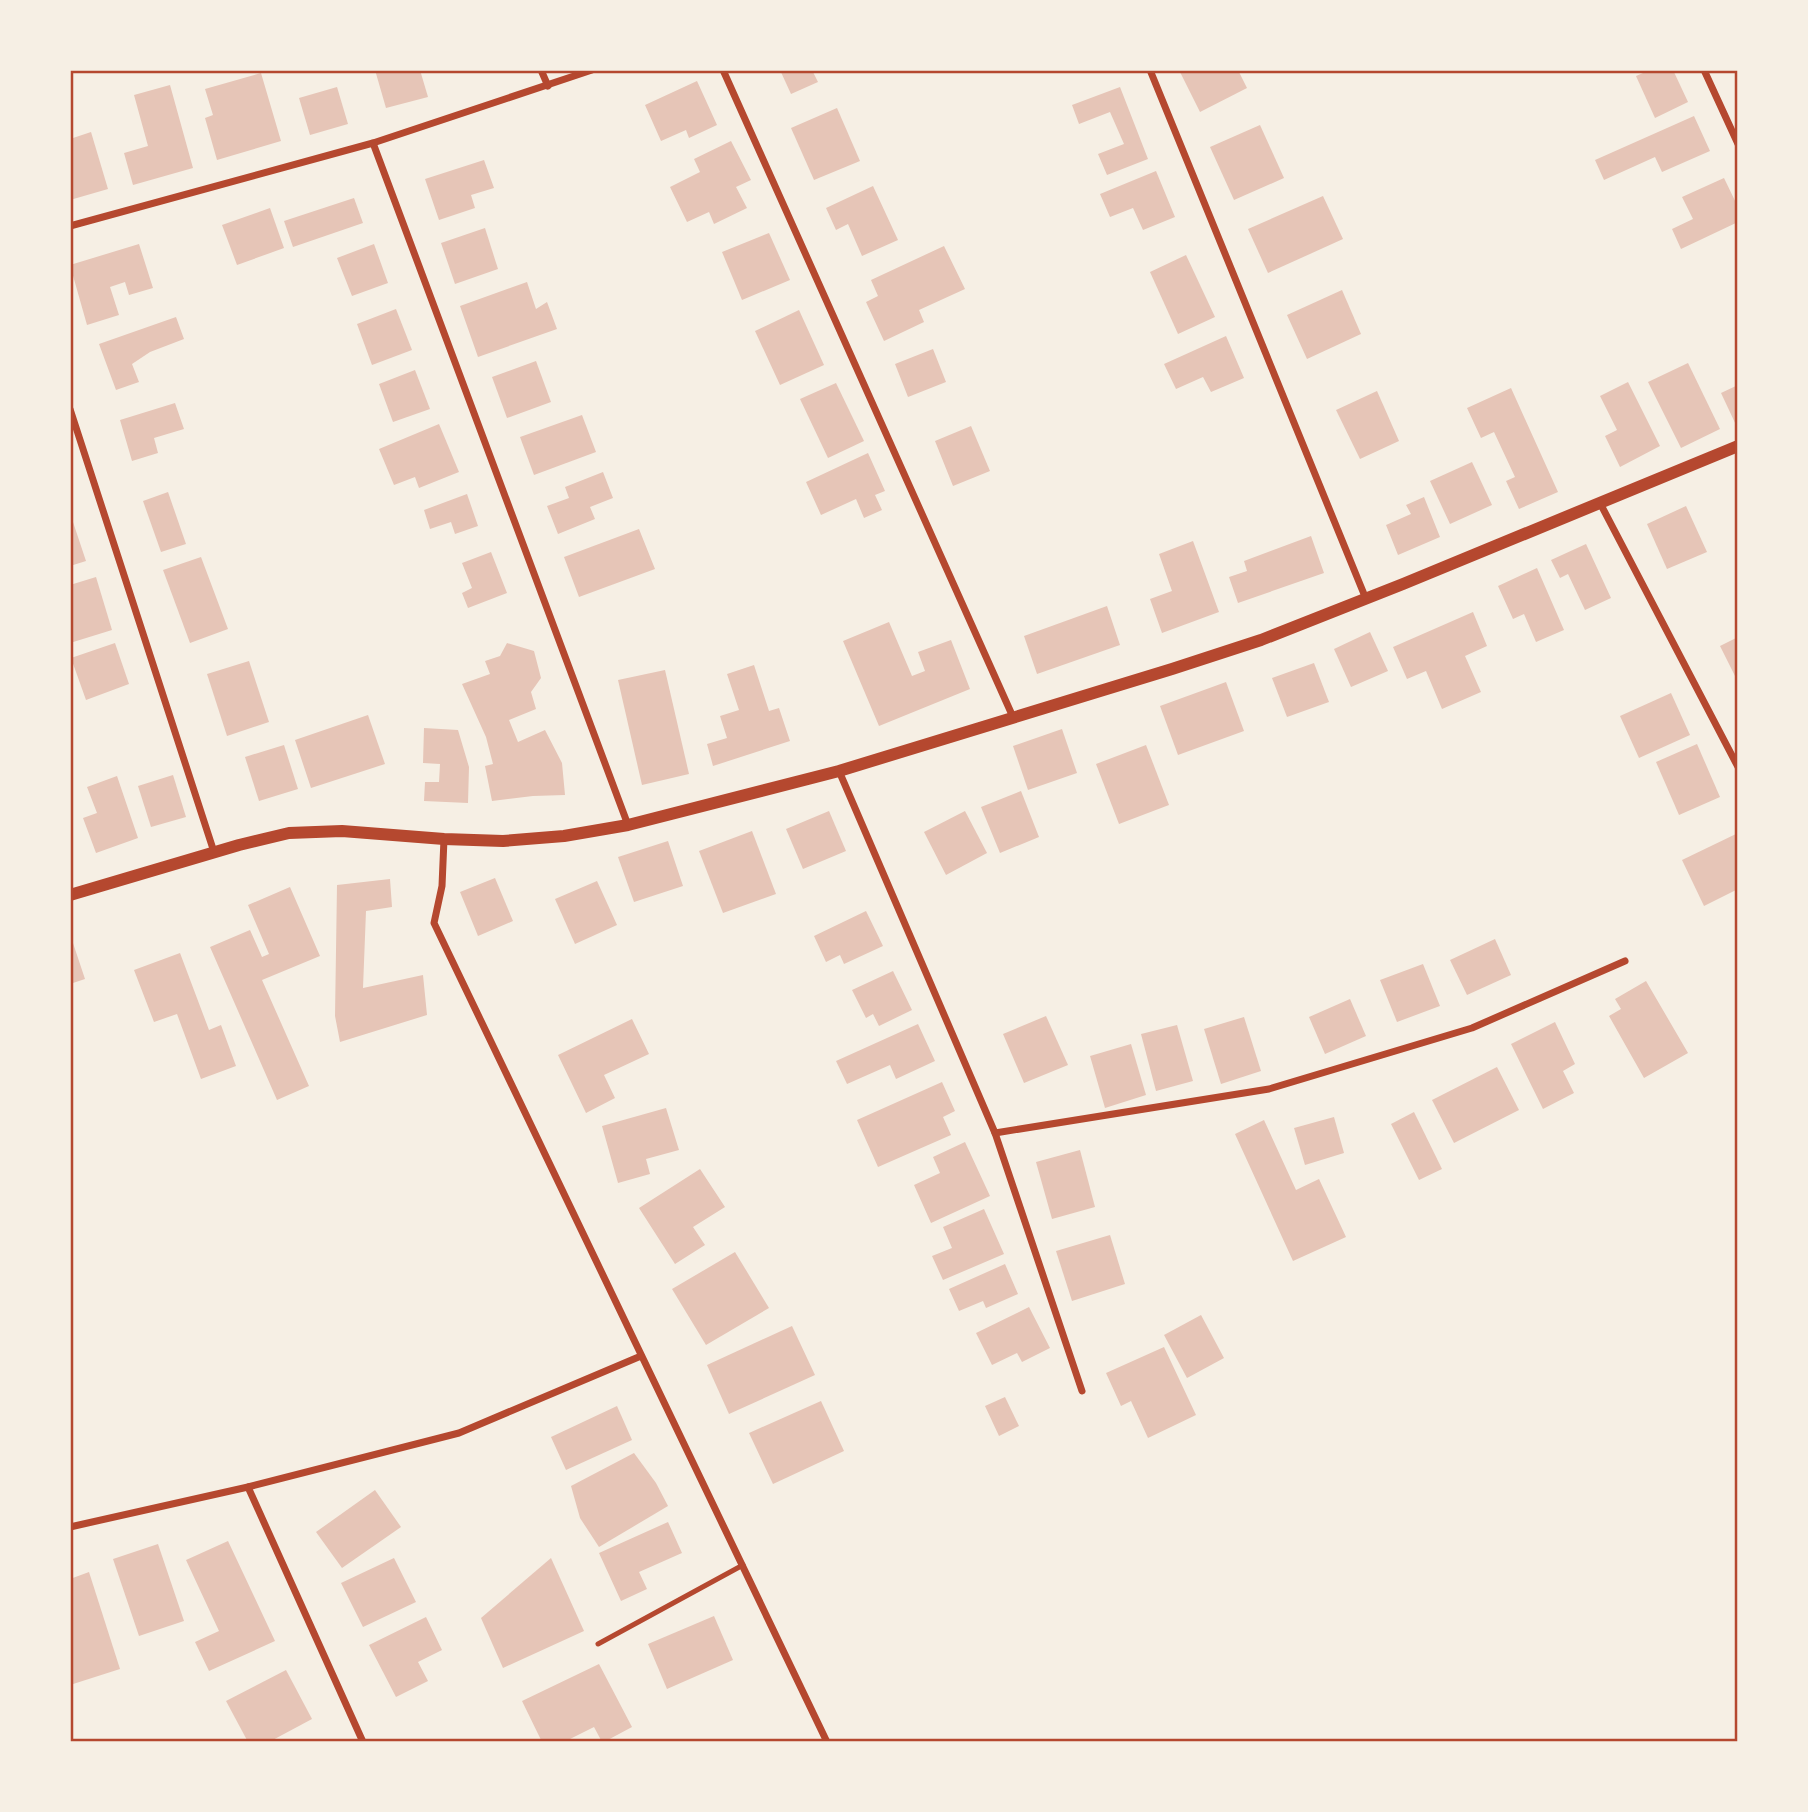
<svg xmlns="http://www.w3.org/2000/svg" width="1808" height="1812" font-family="'Open Sans',sans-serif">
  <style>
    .building { fill: #e6c5b7 }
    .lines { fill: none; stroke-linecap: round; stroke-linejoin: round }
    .service { stroke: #b5482f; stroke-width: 5 }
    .minor { stroke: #b5482f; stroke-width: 7 }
    .tertiary { stroke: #b5482f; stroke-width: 12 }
    .neatline { fill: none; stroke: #b5482f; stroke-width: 2.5 }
  </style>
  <rect width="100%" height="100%" fill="#f6efe4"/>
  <!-- building -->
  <g class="building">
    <polygon points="375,70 420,70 428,97 386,108"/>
    <polygon points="780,70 812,70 818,82 791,94"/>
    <polygon points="1179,70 1238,70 1247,88 1200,112"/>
    <polygon points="1650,70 1673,70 1688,102 1655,118 1636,76"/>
    <polygon points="261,73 281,141 217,160 205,118 213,115 205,89"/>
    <polygon points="697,81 717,125 689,138 686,130 661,141 645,105"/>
    <polygon points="170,85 193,168 133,185 124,153 148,146 134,95"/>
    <polygon points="337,87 348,124 310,135 299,98"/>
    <polygon points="1120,87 1148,159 1107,175 1098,154 1124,144 1110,112 1079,124 1072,105"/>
    <polygon points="837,108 860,161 814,180 791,128"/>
    <polygon points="1694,116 1710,151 1662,172 1655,157 1604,180 1595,160"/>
    <polygon points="1260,125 1284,178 1234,200 1210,147"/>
    <polygon points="91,132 108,189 70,200 70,139"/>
    <polygon points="731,141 751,180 736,187 747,208 714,224 709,212 687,222 670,187 700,172 694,159"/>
    <polygon points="484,160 494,188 471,195 475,208 439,220 425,179"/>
    <polygon points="1156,171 1175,217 1143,230 1133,208 1110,217 1100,194"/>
    <polygon points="1724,178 1738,207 1738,222 1681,249 1672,229 1693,219 1682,197"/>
    <polygon points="873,186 898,240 862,256 848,224 836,230 826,208"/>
    <polygon points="1323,196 1343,239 1268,273 1248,229"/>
    <polygon points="354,198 363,223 293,247 284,221"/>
    <polygon points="270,208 284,248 237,265 222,225"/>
    <polygon points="485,228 498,269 455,284 441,243"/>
    <polygon points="769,233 790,280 742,300 722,252"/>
    <polygon points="139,244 153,288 129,295 125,282 110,287 119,315 87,325 70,265"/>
    <polygon points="374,244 388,283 352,296 337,258"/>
    <polygon points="944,246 965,289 919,310 924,322 884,341 866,302 878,296 871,280"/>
    <polygon points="1186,255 1215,317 1178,334 1150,272"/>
    <polygon points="527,282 536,309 547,302 557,329 478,357 460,306"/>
    <polygon points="1342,290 1361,334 1307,359 1287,315"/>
    <polygon points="396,309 412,350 372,365 357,324"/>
    <polygon points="799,310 824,365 780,385 755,331"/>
    <polygon points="176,317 184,339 150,352 132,364 139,382 116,390 99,344"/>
    <polygon points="1226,336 1244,378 1211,392 1203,377 1176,389 1164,364"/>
    <polygon points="933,349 946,382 908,397 895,364"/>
    <polygon points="536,361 551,402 507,418 492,377"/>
    <polygon points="1688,363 1720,429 1681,448 1648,382"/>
    <polygon points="415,370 430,409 393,422 379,384"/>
    <polygon points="1628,382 1660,446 1620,467 1605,436 1617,430 1600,396"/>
    <polygon points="836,383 864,441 828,458 800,399"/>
    <polygon points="1738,385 1738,424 1736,425 1721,393"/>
    <polygon points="1511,388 1558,492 1519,509 1506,481 1515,477 1494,432 1481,438 1467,408"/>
    <polygon points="1377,391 1399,441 1360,459 1336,410"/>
    <polygon points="175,403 184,429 154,438 158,453 132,461 120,420"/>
    <polygon points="582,415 596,452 534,475 520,437"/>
    <polygon points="439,424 459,472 419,488 415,477 394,485 379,449"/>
    <polygon points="971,426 990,471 953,486 935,441"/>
    <polygon points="868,453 885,491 875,495 882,510 864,518 856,499 821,515 806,482"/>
    <polygon points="1472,462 1492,505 1450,524 1430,481"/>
    <polygon points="603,472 613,498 590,507 595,519 558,534 547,506 569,498 565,487"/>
    <polygon points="168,492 186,544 161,552 143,501"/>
    <polygon points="467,494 478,526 455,534 451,522 430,529 424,510"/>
    <polygon points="1424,497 1440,537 1398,555 1386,525 1411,514 1406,505"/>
    <polygon points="1686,506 1707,552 1667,569 1647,524"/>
    <polygon points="72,519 86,561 70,566 70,520"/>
    <polygon points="639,529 655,569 579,597 564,557"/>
    <polygon points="1311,536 1324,573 1238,603 1229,577 1247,571 1244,561"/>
    <polygon points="1193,541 1219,612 1162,633 1150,599 1172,591 1159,554"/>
    <polygon points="1586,544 1611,598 1585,610 1568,574 1560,578 1551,560"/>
    <polygon points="491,552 507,593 468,608 462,593 472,588 462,563"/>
    <polygon points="201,557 228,629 190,643 163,570"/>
    <polygon points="1537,568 1564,630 1536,642 1524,614 1513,619 1498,586"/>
    <polygon points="96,577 112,630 70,643 70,585"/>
    <polygon points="1107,606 1120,645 1037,674 1024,636"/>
    <polygon points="1473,612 1487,646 1465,656 1481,692 1442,709 1426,671 1407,679 1393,647"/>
    <polygon points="889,622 912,676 925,671 918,652 951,640 970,689 879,726 843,641"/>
    <polygon points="1370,632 1388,671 1351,687 1334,649"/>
    <polygon points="1738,637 1738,682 1720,646"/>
    <polygon points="115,643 129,684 86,700 71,658"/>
    <polygon points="507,643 534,651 541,678 531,692 536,709 509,720 518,742 545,730 562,763 565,795 533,796 492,801 485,766 493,764 486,737 462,684 490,674 485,661 500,656"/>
    <polygon points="249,661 269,722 227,736 207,674"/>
    <polygon points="1314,663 1329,702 1287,717 1272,678"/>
    <polygon points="754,665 769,711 779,708 790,741 713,766 707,744 727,738 720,716 739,710 727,674"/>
    <polygon points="665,670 689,774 642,785 618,680"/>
    <polygon points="1226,682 1244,731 1178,755 1160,706"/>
    <polygon points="1671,693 1690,735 1639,758 1620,716"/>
    <polygon points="368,715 385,764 311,788 295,740"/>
    <polygon points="424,728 458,730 469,767 468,803 424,801 425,782 439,782 440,764 423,763"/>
    <polygon points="1062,729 1077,773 1028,790 1013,746"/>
    <polygon points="1697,744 1720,797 1679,815 1656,762"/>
    <polygon points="284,745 298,789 259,801 245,757"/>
    <polygon points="1146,745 1169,805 1119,824 1096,764"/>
    <polygon points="173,775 186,817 151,827 138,786"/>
    <polygon points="117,776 138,838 96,853 83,818 97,813 87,787"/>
    <polygon points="1021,791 1039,837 1000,853 981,807"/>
    <polygon points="829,811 846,851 803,869 786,829"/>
    <polygon points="965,811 987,853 946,875 924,832"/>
    <polygon points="752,831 776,894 723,913 699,851"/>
    <polygon points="1738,833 1738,889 1704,906 1682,860"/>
    <polygon points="668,841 683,886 634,902 618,857"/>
    <polygon points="495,878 513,921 478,936 460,892"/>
    <polygon points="390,879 392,907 366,911 363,988 423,975 427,1015 340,1042 335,1016 337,885"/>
    <polygon points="597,881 617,925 575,944 555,899"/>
    <polygon points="290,887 320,956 262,980 309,1086 277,1100 210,947 250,930 262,957 269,954 248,905"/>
    <polygon points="866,911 883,946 844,964 840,955 826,962 814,936"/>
    <polygon points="70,934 85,979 70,984"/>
    <polygon points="1495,939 1511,975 1467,995 1450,960"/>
    <polygon points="180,953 209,1030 221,1025 236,1066 201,1079 177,1014 154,1022 134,970"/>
    <polygon points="1423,964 1440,1006 1397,1022 1380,980"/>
    <polygon points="893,971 912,1010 879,1026 873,1014 866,1018 852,990"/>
    <polygon points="1646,981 1688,1053 1644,1078 1609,1016 1621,1009 1615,999"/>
    <polygon points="1350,999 1366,1036 1325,1054 1309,1017"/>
    <polygon points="1046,1016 1068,1065 1024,1083 1003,1034"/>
    <polygon points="1244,1017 1261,1071 1221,1084 1204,1029"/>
    <polygon points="632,1019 649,1054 604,1075 615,1098 586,1113 558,1055"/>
    <polygon points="1555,1022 1575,1064 1563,1071 1574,1093 1543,1109 1511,1044"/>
    <polygon points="918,1024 935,1061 896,1079 890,1065 847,1084 836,1061"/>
    <polygon points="1177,1025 1193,1081 1156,1091 1141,1034"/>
    <polygon points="1131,1044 1146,1095 1105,1108 1090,1056"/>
    <polygon points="1497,1067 1519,1110 1454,1143 1432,1100"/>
    <polygon points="942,1082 955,1111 943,1117 951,1135 878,1167 857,1120"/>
    <polygon points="666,1108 679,1150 646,1159 650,1174 618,1183 602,1126"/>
    <polygon points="1414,1112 1442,1169 1419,1180 1391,1124"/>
    <polygon points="1334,1117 1344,1153 1305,1165 1294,1128"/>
    <polygon points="1264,1120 1296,1190 1319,1179 1346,1237 1293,1261 1235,1134"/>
    <polygon points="965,1142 990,1196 931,1223 914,1185 940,1173 933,1157"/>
    <polygon points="1080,1150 1095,1207 1052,1219 1036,1162"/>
    <polygon points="700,1169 725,1207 693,1227 705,1245 675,1264 639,1208"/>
    <polygon points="984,1209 1004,1254 943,1280 932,1256 952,1248 943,1227"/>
    <polygon points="1110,1235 1125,1284 1072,1301 1056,1251"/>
    <polygon points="735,1252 769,1308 706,1345 672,1289"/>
    <polygon points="1005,1264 1018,1294 986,1308 983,1301 959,1311 949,1289"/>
    <polygon points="1029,1307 1050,1348 1022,1362 1017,1353 992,1365 976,1333"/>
    <polygon points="1201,1315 1224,1358 1187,1378 1164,1335"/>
    <polygon points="792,1326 815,1375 729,1414 707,1365"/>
    <polygon points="1164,1347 1196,1415 1148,1438 1131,1401 1121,1406 1106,1373"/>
    <polygon points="1005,1397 1019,1426 999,1436 985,1406"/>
    <polygon points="821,1401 844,1451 773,1484 749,1433"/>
    <polygon points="617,1406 632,1440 566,1470 551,1437"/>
    <polygon points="634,1453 656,1483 668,1506 599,1547 580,1518 571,1486"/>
    <polygon points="375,1490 401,1527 342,1568 316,1532"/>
    <polygon points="668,1522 682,1553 639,1572 647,1589 621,1601 599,1553"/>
    <polygon points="228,1541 275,1641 209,1671 195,1642 219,1631 186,1560"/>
    <polygon points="158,1544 184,1621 139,1636 113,1559"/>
    <polygon points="394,1558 416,1602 363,1627 341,1583"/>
    <polygon points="551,1558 584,1631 503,1668 481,1618"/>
    <polygon points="89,1572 120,1669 70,1685 70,1579"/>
    <polygon points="714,1616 733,1660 667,1689 648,1644"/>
    <polygon points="426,1617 442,1650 418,1662 428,1681 396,1697 369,1645"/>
    <polygon points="599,1664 632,1727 604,1742 602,1742 594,1727 564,1742 542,1742 522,1701"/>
    <polygon points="286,1670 312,1719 269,1742 248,1742 226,1701"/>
  </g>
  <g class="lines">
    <!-- service -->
    <polyline class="service" points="598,1644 743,1565"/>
    <!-- minor -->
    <g class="minor">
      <polyline points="541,70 548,86"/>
      <polyline points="723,70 1013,717"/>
      <polyline points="1150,70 1366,599"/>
      <polyline points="1704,70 1738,144"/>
      <polyline points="373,143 628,825"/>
      <polyline points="70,226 373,143 592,70"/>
      <polyline points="70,409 214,852"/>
      <polyline points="1600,503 1738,767"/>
      <polyline points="839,771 995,1133 1082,1391"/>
      <polyline points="444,839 442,886 434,923 827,1742"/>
      <polyline points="995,1133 1269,1089 1472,1028 1625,961"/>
      <polyline points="248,1487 363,1742"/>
      <polyline points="70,1527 248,1487 459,1433 641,1356"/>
    </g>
    <!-- tertiary -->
    <polyline class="tertiary" points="70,895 239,845 289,833 342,831 444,839 503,841 564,836 628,825 839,771 1172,669 1261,640 1403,584 1738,446"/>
  </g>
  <!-- border -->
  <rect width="1808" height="1812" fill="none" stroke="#f6efe4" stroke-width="144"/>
  <rect x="72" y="72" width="1664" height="1668" class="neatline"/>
</svg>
